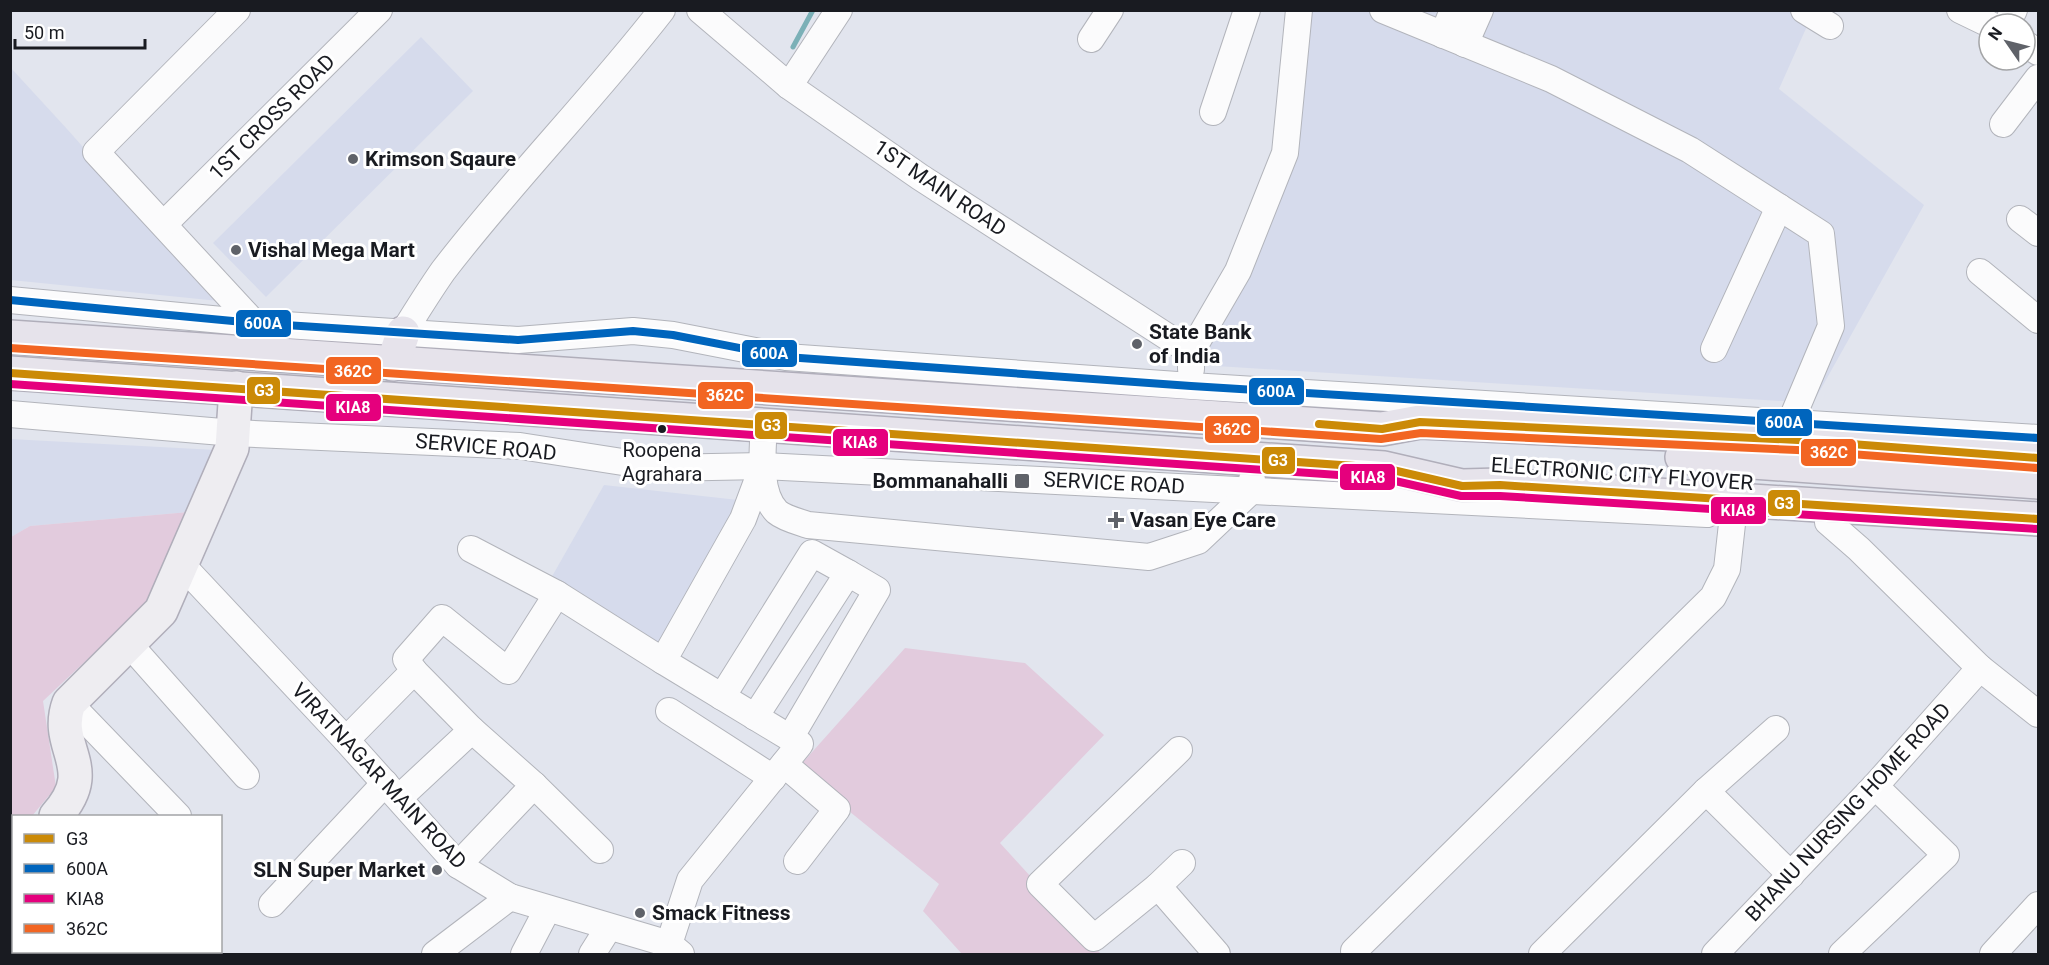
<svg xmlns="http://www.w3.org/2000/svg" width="2049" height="965" font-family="Roboto,sans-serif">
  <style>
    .built { fill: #d6dbec }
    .green { fill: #e2cbdd }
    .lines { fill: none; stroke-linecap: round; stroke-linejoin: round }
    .stream { stroke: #7bb0b7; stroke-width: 5 }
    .minor-casing { stroke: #b2b4bb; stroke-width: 28 }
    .major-casing { stroke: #b0aeba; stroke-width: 36 }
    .highway-casing { stroke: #b0aeba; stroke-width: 36 }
    .minor { stroke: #fbfbfc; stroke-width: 26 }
    .major { stroke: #eeedf1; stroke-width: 33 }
    .highway { stroke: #e6e3eb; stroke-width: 33 }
    .bus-1-casing { stroke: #fff; stroke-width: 12 }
    .bus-2-casing { stroke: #fff; stroke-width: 12 }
    .bus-3-casing { stroke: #fff; stroke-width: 12 }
    .bus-4-casing { stroke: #fff; stroke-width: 12 }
    .bus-1 { stroke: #cb8a07; stroke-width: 8 }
    .bus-2 { stroke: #0065bd; stroke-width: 8 }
    .bus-3 { stroke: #e5007d; stroke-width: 8 }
    .bus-4 { stroke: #f26522; stroke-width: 8 }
    .poi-dot { fill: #5f6269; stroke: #fff; stroke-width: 2 }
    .bus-dot { fill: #191b21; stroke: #fff; stroke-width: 2 }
    .labels { text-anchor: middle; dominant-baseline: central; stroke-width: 6; stroke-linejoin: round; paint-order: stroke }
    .bus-label { font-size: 20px; fill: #191b21; stroke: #fff }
    .street-label { font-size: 21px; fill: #191b21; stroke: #fff }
    .poi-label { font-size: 21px; font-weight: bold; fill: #191b21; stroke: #fff; text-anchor: start }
    .line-badge { stroke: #fff; stroke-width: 2 }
    .badge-label { font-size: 16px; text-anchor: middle; font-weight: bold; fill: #fff }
  </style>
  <rect width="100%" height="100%" fill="#e2e5ee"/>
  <!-- built -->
  <g class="built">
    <polygon points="1299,11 1788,11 1808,24 1779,89 1924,205 1813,403 1200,365 1203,344 1296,156"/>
    <polygon points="421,37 473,91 266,297 213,243"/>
    <polygon points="10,67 67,129 219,301 11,280"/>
    <polygon points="10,439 216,450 189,512 30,526 11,537"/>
    <polygon points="604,485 738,500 732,517 658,645 550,580"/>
  </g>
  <!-- green -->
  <g class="green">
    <polygon points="189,512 143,607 43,701 56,787 32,816 14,816 13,839 11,842 11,537 30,526"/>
    <polygon points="905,648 1025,663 1104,735 1000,843 1101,954 962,954 923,911 939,884 797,769"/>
  </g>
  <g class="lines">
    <!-- stream -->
    <polyline class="stream" points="793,47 813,10"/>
    <!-- minor casing -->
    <g class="minor-casing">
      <g id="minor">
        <polyline points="237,10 96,152 254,323"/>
        <polyline points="700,10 789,86 920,177 1191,352"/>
        <polyline points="1383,10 1551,79 1690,150 1821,234 1831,326 1791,421"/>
        <polyline points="1804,10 1830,26"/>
        <polyline points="1960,10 1989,24"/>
        <polyline points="2007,24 2014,10"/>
        <polyline points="1443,35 1453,10"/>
        <polyline points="1091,39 1110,10"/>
        <polyline points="1465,44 1480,10"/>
        <polyline points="2025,44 2038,52"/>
        <polyline points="789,86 839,10"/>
        <polyline points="1213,112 1247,10"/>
        <polyline points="2003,124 2038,78"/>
        <polyline points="2020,219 2038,233"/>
        <polyline points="164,224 379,10"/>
        <polyline points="1980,272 2038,320"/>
        <polyline points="10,300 254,323 518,340 633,331 673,335 786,357 1191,386 2038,438"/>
        <path d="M403 333C416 312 429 291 443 271 512 181 592 100 662 10"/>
        <polyline points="1714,349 1779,207"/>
        <polyline points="1191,369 1191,352 1238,271 1285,153 1299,10"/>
        <polyline points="10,414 234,433 520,446 661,468 763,466 1707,514"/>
        <path d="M764 424C763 449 757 492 777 512 784 518 799 522 808 525L1149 557 1198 541 1252 490V480"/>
        <polyline points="1828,522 1859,549 1980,668 2038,714"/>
        <polyline points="471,549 557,594"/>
        <polyline points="181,564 346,740 458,865 510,897 669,944 681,954"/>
        <polyline points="129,644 246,776"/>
        <polyline points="414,671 472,730"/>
        <polyline points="722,697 812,553 848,573 755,717"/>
        <polyline points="69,703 178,816"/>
        <polyline points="669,711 773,778"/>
        <polyline points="790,738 877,590 848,573"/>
        <polyline points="346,740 414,671 406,659 442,618 508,671 557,594 663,661"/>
        <polyline points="1179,750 1040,884 1094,938 1158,886 1217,954"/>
        <polyline points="784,764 837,809 797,861"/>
        <polyline points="534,785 600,850"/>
        <polyline points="1706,791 1791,875"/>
        <polyline points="399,798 472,730 534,785 458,865"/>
        <polyline points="1158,886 1182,863"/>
        <polyline points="10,902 14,904"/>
        <polyline points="272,904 385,783"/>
        <polyline points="669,944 690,880 800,744 663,661 743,519 762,468"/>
        <polyline points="1354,951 1713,597 1727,569 1733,515"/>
        <polyline points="69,952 72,954"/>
        <polyline points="435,954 510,897"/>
        <polyline points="524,954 547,910"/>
        <polyline points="592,954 609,927"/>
        <polyline points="1542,954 1706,791 1776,729"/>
        <polyline points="1715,954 1875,786 1980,668"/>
        <polyline points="1842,954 1946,855 1875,786"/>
        <polyline points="1993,954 2038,905"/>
      </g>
    </g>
    <!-- major casing -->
    <g class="major-casing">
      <g id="major">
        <path d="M56 816C100 767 52 749 69 703L161 611 232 448 236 388"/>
        <polyline points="10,867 14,864"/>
      </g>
    </g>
    <!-- highway casing -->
    <g class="highway-casing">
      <g id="highway">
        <polyline points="10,337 1382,429 1420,422 1798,440 2038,458"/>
        <polyline points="393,364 403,333"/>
        <polyline points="10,373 1384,468 1462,486 1500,485 2038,519"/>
        <polyline points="1682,457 2038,482"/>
      </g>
    </g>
    <!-- minor -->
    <use href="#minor" class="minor"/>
    <!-- major -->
    <use href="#major" class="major"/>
    <!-- highway -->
    <use href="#highway" class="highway"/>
    <!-- bus-1 casing -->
    <g class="bus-1-casing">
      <g id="bus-1">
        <polyline points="10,373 1384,468 1462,486 1500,485 2038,519"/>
        <polyline points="1319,424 1382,429 1420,422 1798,440 2038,458"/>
      </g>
    </g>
    <!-- bus-2 casing -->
    <g class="bus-2-casing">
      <polyline id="bus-2" points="10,300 254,323 518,340 633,331 673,335 786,357 1191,386 2038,438"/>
    </g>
    <!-- bus-3 casing -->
    <g class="bus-3-casing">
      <polyline id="bus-3" points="10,384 1382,478 1461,496 1500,496 2037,529"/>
    </g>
    <!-- bus-4 casing -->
    <g class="bus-4-casing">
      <polyline id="bus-4" points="10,348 1381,439 1421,433 1797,450 2037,468"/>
    </g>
    <!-- bus-1 -->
    <use href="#bus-1" class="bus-1"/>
    <!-- bus-2 -->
    <use href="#bus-2" class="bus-2"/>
    <!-- bus-3 -->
    <use href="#bus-3" class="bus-3"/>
    <!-- bus-4 -->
    <use href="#bus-4" class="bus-4"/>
  </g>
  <!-- markers -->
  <g class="poi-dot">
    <circle cx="353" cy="159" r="6"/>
    <circle cx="236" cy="250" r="6"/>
    <circle cx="1137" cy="344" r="6"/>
    <rect x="1014" y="473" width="16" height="16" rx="3"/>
    <path d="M1113 511h6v6h6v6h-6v6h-6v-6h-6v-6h6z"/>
    <circle cx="437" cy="870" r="6"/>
    <circle cx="640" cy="913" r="6"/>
  </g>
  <circle class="bus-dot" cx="662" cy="429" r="5"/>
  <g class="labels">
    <!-- bus labels -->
    <g class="bus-label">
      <text x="662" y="450">Roopena<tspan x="662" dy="24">Agrahara</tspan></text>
    </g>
    <!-- street labels -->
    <g class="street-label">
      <text transform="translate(272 117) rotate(-45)">1ST CROSS ROAD</text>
      <text transform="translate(940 188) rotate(34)">1ST MAIN ROAD</text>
      <text transform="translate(486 447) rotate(5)">SERVICE ROAD</text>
      <text transform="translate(1622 474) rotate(4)">ELECTRONIC CITY FLYOVER</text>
      <text transform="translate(1114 483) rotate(3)">SERVICE ROAD</text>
      <text transform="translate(379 776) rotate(47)">VIRATNAGAR MAIN ROAD</text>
      <text transform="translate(1848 812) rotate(-47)">BHANU NURSING HOME ROAD</text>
    </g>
    <!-- poi labels -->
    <g class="poi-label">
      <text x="365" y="159">Krimson Sqaure</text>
      <text x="248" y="250">Vishal Mega Mart</text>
      <text x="1149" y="332">State Bank<tspan x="1149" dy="24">of India</tspan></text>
      <text x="1008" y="481" text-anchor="end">Bommanahalli</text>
      <text x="1130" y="520">Vasan Eye Care</text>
      <text x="425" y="870" text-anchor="end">SLN Super Market</text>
      <text x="652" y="913">Smack Fitness</text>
    </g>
  </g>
  <g class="line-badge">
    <rect x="235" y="309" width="57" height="29" rx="6" fill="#0065bd"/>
    <rect x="741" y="339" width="57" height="29" rx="6" fill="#0065bd"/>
    <rect x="325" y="356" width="57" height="29" rx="6" fill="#f26522"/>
    <rect x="246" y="376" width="35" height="29" rx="6" fill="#cb8a07"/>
    <rect x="1248" y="377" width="57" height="29" rx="6" fill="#0065bd"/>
    <rect x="697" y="381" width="57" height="29" rx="6" fill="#f26522"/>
    <rect x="325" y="393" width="57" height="29" rx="6" fill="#e5007d"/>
    <rect x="1756" y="408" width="57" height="29" rx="6" fill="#0065bd"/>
    <rect x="754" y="411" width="34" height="29" rx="6" fill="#cb8a07"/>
    <rect x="1204" y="415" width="56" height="29" rx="6" fill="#f26522"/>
    <rect x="832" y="428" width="57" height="29" rx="6" fill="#e5007d"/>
    <rect x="1800" y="438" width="57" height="29" rx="6" fill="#f26522"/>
    <rect x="1261" y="446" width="35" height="29" rx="6" fill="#cb8a07"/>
    <rect x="1339" y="463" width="57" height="28" rx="6" fill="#e5007d"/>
    <rect x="1767" y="489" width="34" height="28" rx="6" fill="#cb8a07"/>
    <rect x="1710" y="496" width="57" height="29" rx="6" fill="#e5007d"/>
  </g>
  <g class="badge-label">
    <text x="263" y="329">600A</text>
    <text x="769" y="359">600A</text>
    <text x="353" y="377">362C</text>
    <text x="264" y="396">G3</text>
    <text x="1276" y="397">600A</text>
    <text x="725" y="401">362C</text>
    <text x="353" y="413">KIA8</text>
    <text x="1784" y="428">600A</text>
    <text x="771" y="431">G3</text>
    <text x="1232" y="435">362C</text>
    <text x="860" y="448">KIA8</text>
    <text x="1829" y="458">362C</text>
    <text x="1278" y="466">G3</text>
    <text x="1368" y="483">KIA8</text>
    <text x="1784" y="509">G3</text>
    <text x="1738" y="516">KIA8</text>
  </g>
  <!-- border -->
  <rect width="2049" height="965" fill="none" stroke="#191b21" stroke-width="24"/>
  <!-- legend -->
  <rect x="12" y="815" width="210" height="138" fill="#ffffff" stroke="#a3a4a6" stroke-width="1.5"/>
  <rect x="24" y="834" width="30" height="9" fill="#cb8a07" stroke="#a3a4a6" stroke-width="1.5"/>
  <text x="66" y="845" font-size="18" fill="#191b21">G3</text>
  <rect x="24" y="864" width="30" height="9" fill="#0065bd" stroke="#a3a4a6" stroke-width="1.5"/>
  <text x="66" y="875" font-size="18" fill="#191b21">600A</text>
  <rect x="24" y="894" width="30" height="9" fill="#e5007d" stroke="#a3a4a6" stroke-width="1.5"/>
  <text x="66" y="905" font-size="18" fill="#191b21">KIA8</text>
  <rect x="24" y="924" width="30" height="9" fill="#f26522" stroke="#a3a4a6" stroke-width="1.5"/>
  <text x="66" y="935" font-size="18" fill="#191b21">362C</text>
  <!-- north arrow -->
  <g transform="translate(2007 42) rotate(305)"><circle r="28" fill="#ffffff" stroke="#a3a4a6" stroke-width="1.5"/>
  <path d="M0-4.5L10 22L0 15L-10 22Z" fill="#5f6269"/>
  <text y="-9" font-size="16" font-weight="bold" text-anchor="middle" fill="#191b21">N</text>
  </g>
  <!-- scale -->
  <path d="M15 39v9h130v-9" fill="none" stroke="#191b21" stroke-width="3"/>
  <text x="24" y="39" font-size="18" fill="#191b21" stroke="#ffffff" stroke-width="4.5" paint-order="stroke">50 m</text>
</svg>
